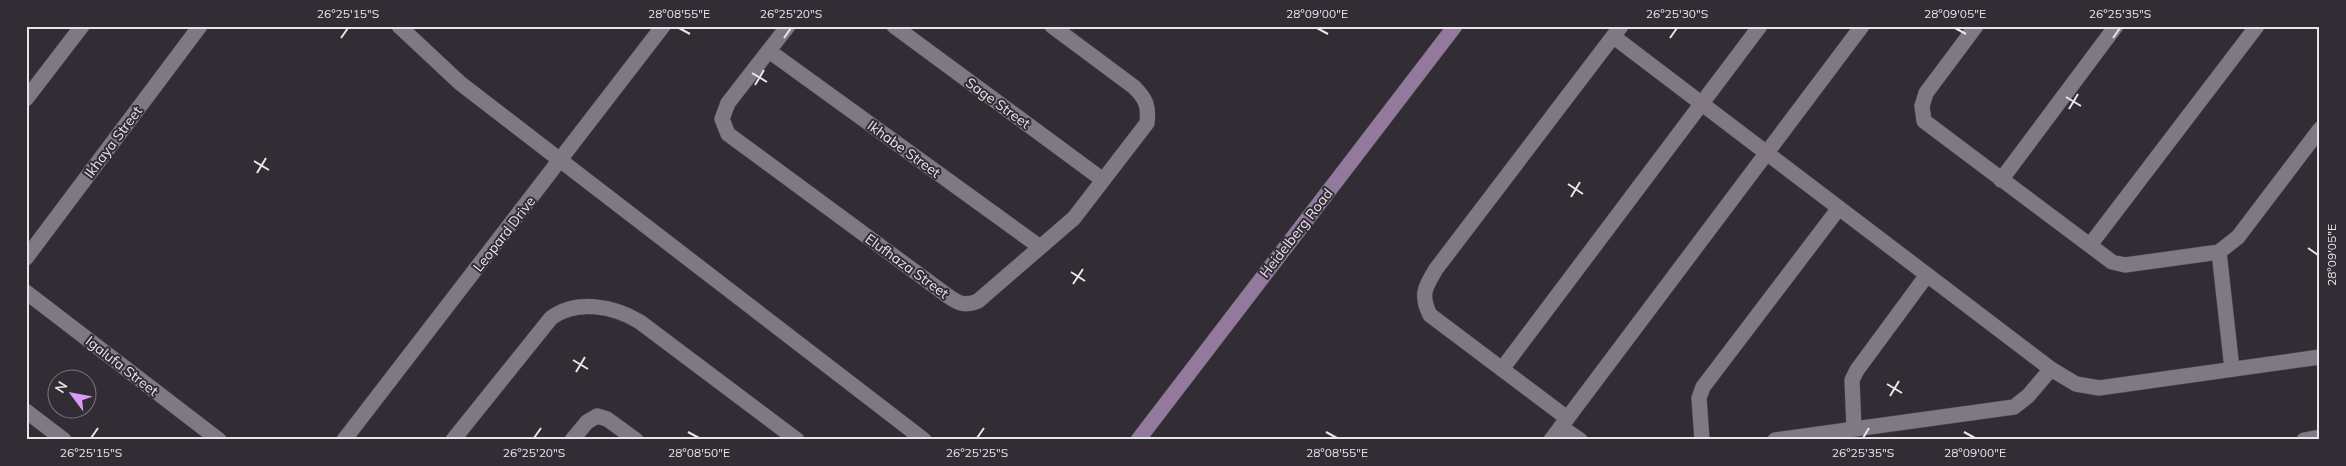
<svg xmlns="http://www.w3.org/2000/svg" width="2346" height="466" font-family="Mulish,sans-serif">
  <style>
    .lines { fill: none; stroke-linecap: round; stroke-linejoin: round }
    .minor-casing { stroke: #504a53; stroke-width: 16 }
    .secondary-casing { stroke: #504a53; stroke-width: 16 }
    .minor { stroke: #807983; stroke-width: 15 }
    .secondary { stroke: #937a9d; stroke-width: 15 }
    .ticks { fill: none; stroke: #e9e5eb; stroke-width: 2 }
    .labels { text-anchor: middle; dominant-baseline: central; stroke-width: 4; stroke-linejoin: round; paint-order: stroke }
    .street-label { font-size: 14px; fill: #e9e5eb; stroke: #322c35 }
    .neatline { fill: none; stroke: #e9e5eb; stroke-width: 2 }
    .ticks-label { font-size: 12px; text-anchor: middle; fill: #e9e5eb }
  </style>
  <rect width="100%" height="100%" fill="#322c35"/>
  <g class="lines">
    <!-- minor casing -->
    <g class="minor-casing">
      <g id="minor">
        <polyline points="399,26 460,83 924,440"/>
        <path d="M788 26 728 103 722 119 728 134 948 296C959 304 965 306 978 301L1074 218 1147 123C1149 106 1146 99 1134 87L1052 26"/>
        <polyline points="894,26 1103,180"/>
        <polyline points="1976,26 1926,93 1922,106 1924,121 2112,262 2125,265 2219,252 2238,237 2320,129"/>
        <polyline points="1614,37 2051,369 2076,384 2099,388 2320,357"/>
        <polyline points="769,51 1040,247"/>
        <polyline points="26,99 82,26"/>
        <polyline points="2001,180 2116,26"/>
        <polyline points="2090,245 2257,26"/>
        <polyline points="2219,252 2232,369"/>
        <polyline points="26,258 200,26"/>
        <polyline points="26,292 219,440"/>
        <polyline points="1502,369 1760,26"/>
        <polyline points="26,411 64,440"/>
        <path d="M1567 418 1430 315C1420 295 1425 287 1436 269L1621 26"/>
        <polyline points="1561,427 1580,440"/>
        <polyline points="1854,429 1852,380 1857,370 1927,275"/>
        <polyline points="344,440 663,26"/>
        <path d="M453 440 551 318C577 299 614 306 640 322L797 440"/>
        <polyline points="572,440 587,422 597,416 607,419 636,440"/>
        <polyline points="1551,440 1862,26"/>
        <polyline points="1702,440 1699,398 1703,387 1839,208"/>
        <polyline points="1775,440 2014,407 2028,396 2051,369"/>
        <polyline points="2304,440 2320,437"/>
      </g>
    </g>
    <!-- secondary casing -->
    <g class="secondary-casing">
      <polyline id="secondary" points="1138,440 1455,26"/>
    </g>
    <!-- minor -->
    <use href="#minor" class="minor"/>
    <!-- secondary -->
    <use href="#secondary" class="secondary"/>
  </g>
  <!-- ticks -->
  <path class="ticks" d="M679 28 690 34M1317 28 1328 34M1955 28 1966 34M341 38 348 28M784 38 791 28M1670 38 1677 28M2113 38 2120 28M752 73 767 82M755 85 764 70M2066 97 2081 106M2069 109 2078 94M254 161 269 170M257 173 266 158M1568 184 1583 194M1571 197 1580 182M2308 248 2318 255M1071 272 1085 281M1073 284 1083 269M573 360 588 369M576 372 585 357M1887 384 1902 393M1890 396 1899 381M688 432 699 438M1326 432 1337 438M1964 432 1975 438M91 438 98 428M534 438 541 428M977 438 984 428M1863 438 1869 428"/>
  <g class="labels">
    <!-- street labels -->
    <g class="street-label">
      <text transform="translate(998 103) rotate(36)">Sage Street</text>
      <text transform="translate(113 142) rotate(-53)">Ikhaya Street</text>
      <text transform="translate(904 149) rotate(36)">Ikhabe Street</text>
      <text transform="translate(1296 233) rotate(-52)">Heidelberg Road</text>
      <text transform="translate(504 234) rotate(-52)">Leopard Drive</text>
      <text transform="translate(907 266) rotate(36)">Elufhaza Street</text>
      <text transform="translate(122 366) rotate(38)">Igalufa Street</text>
    </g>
  </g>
  <!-- border -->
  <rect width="2346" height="466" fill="none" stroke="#322c35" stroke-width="55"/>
  <!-- north arrow -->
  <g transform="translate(72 394) rotate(302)"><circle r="24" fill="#322c35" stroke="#7b767e"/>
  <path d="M0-4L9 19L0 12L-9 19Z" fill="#db9af6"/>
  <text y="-8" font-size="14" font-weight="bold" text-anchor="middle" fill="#e9e5eb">N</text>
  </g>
  <rect x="28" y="28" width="2290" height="410" class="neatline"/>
  <g class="ticks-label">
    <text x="348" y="18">26°25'15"S</text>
    <text x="679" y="18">28°08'55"E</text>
    <text x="791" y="18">26°25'20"S</text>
    <text x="1317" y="18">28°09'00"E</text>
    <text x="1677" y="18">26°25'30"S</text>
    <text x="1955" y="18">28°09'05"E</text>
    <text x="2120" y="18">26°25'35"S</text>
    <text transform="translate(2332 255) rotate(-90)" y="4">28°09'05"E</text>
    <text x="91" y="457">26°25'15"S</text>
    <text x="534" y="457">26°25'20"S</text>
    <text x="699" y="457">28°08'50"E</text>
    <text x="977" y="457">26°25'25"S</text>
    <text x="1337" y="457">28°08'55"E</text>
    <text x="1863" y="457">26°25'35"S</text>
    <text x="1975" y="457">28°09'00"E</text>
  </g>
</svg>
